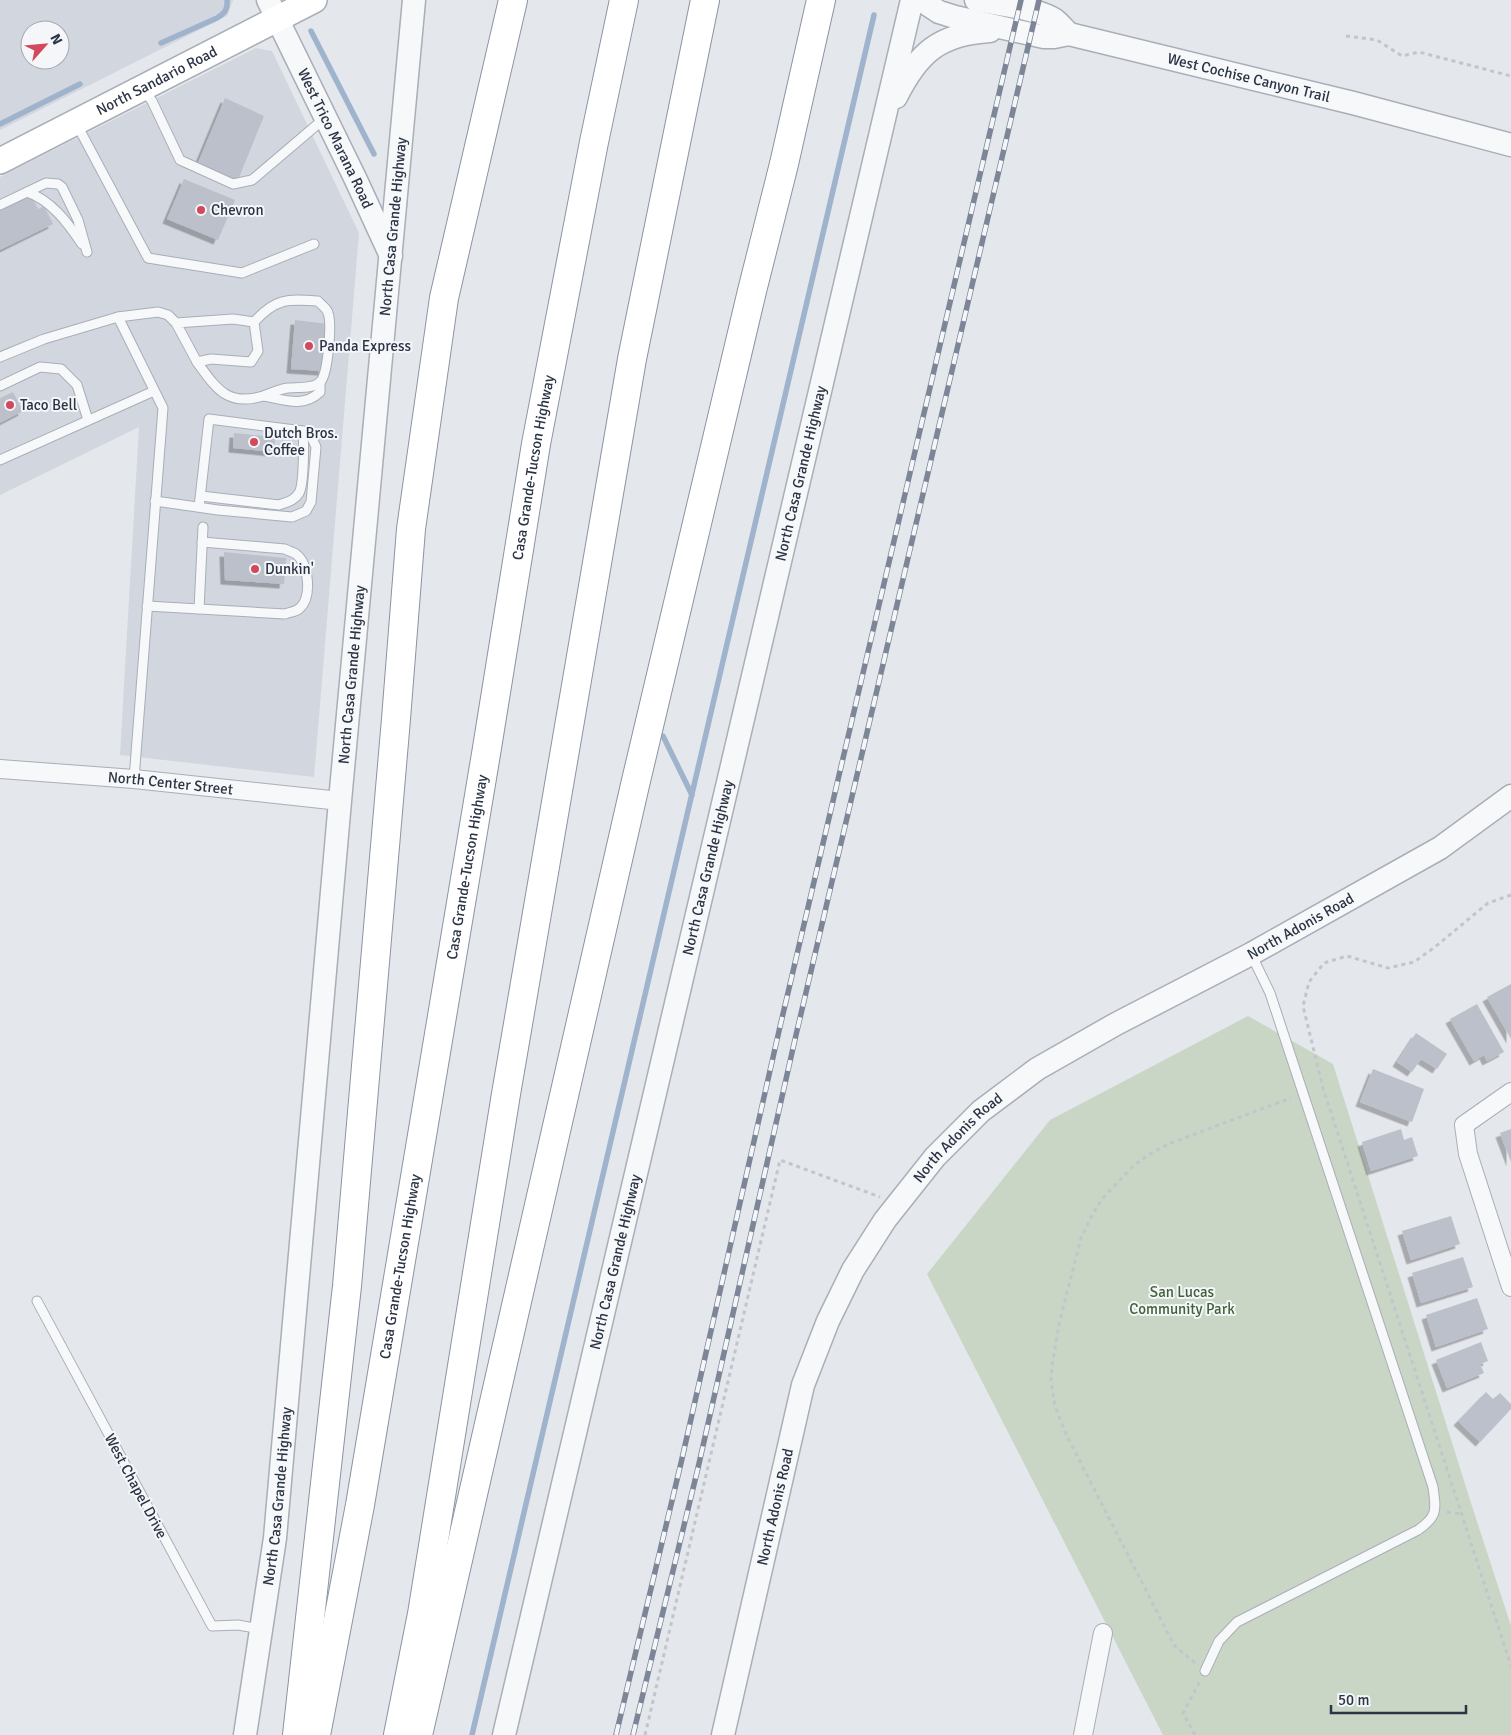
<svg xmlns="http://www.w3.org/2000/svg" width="1511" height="1735" font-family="Signika,sans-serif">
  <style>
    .built { fill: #d2d6de; fill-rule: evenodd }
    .green { fill: #c9d6c5 }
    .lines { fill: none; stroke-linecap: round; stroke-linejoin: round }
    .stream { stroke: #9fb4cc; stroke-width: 5.5 }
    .building { fill: #bbc0ca; filter: url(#shadow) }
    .service-casing { stroke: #a9aeb7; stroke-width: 11 }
    .minor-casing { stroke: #a9aeb7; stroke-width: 20 }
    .tertiary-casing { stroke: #a9aeb7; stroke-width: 25 }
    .secondary-casing { stroke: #a9aeb7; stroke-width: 28 }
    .motorway-casing { stroke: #8b94a3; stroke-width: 30 }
    .path { stroke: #c2c5cb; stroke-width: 3; stroke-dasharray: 4 4; stroke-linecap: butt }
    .service { stroke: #f7f8fa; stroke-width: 9 }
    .minor { stroke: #f7f8fa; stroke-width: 18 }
    .tertiary { stroke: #f7f8fa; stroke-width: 22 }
    .secondary { stroke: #fff; stroke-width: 25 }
    .motorway { stroke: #fff; stroke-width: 28 }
    .rail-casing { stroke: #7d8696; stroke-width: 5.5 }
    .rail { stroke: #f4f6f9; stroke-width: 4; stroke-dasharray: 11; stroke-linecap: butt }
    .poi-dot { fill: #d1495b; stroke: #f4f6f9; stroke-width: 2 }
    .labels { text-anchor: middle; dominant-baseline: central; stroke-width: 4; stroke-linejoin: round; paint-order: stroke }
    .street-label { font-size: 15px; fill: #2b3445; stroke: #f4f6f9 }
    .poi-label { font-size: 15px; fill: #2b3445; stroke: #f4f6f9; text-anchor: start }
    .park-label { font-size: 15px; fill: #3f6138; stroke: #f4f6f9 }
  </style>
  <defs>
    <filter id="shadow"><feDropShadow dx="-4.5" dy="4.5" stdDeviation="0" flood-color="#0004"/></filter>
  </defs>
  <rect width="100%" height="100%" fill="#e4e7ec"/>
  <!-- built -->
  <g class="built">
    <path d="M0 0H233L227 16 0 130ZM30 30H60V60H30Z"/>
    <polygon points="256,48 272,51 359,233 314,777 120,755 139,427 0,495 0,177"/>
  </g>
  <!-- green -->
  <polygon class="green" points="1248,1016 1333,1064 1471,1503 1511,1626 1511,1735 1163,1735 927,1274 1050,1120"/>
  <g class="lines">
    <!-- stream -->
    <g class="stream">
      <polyline points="311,31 374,154"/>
      <path d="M161 43 217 18C225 13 228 9 227 0"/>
      <polyline points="0,124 80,84"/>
      <polyline points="663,736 692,795"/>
      <polyline points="472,1735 874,15"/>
    </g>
  </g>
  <!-- building -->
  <g class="building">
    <polygon points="225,98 264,116 238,180 198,163"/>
    <polygon points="184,179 235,200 218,240 167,219"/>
    <polygon points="31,195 38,209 44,206 53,224 0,250 0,211"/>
    <polygon points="295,320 328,324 323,371 291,369"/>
    <polygon points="13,392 23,411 0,423 0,398"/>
    <polygon points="234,433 275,437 274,452 233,448"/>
    <polygon points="224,552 286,558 284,584 225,580"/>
    <polygon points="1511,984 1511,1039 1487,997"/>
    <polygon points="1477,1004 1504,1052 1487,1061 1484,1055 1474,1061 1450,1019"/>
    <polygon points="1416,1033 1447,1054 1437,1069 1421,1059 1412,1072 1397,1062"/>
    <polygon points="1373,1069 1424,1089 1412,1122 1360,1102"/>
    <polygon points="1401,1129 1404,1140 1412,1137 1418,1156 1371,1171 1362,1142"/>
    <polygon points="1511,1129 1511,1162 1500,1133"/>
    <polygon points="1451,1216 1460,1244 1411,1260 1402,1231"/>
    <polygon points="1463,1257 1473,1287 1421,1303 1412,1273"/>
    <polygon points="1477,1298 1488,1329 1436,1347 1426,1315"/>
    <polygon points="1481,1342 1488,1361 1480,1364 1484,1373 1447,1388 1436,1360"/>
    <polygon points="1486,1392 1493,1399 1500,1393 1511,1404 1511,1409 1480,1442 1458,1421"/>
  </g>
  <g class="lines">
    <!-- service casing -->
    <g class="service-casing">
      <g id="service">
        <polyline points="144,90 152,101 180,160 233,184 252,180 325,118"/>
        <polyline points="76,123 148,258 242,273 314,244"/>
        <path d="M27 192C51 200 68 223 82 244"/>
        <polyline points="0,205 46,183 58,184 62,187 78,220 87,252"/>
        <polyline points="118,317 163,408 134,779"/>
        <polyline points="0,357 44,339 118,317 158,312 168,315 176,323 197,362 211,359 251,362 258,351 254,322 233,319 176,323"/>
        <path d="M197 362C216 388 227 407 263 396 272 393 279 389 288 388 299 387 314 389 321 381 328 372 332 323 328 313 327 308 321 305 318 301 287 299 276 298 254 322"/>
        <polyline points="0,386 40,367 61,369 77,385 88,420"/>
        <path d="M264 396C285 400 303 408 320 392V382"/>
        <polyline points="0,460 154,391"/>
        <path d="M201 496 279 505C287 502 294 501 299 493 304 485 304 442 303 431"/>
        <polyline points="155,501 218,510 292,517 306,511 311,502 316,447 311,436 303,431 209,419 199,507"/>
        <path d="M147 606 285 614C290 612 296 612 300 608 312 597 309 564 296 554 293 552 288 551 285 549L202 542"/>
        <polyline points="199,609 203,527"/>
        <polyline points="37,1301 212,1626 238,1625 260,1629"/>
        <path d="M1205 1671 1219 1641 1237 1622 1418 1530C1438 1516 1436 1510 1433 1487L1270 993 1251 954"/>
      </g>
    </g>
    <!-- minor casing -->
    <g class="minor-casing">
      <g id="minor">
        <path id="s1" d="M0 769 134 779 340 801"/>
        <polyline points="1511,1092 1464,1125 1468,1154 1511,1287"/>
        <polyline points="1083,1735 1103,1633"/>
      </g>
    </g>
    <!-- tertiary casing -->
    <g class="tertiary-casing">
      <g id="tertiary">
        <path id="s2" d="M268 0 356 180 391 256"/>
        <path id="s3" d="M921 0 939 12 955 17 1044 37H1054L1069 34 1353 103 1511 145"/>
        <path d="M976 0C997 4 1037 8 1055 20 1060 24 1064 29 1069 34"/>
        <path d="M896 97C918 53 939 34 990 31"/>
        <path id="s4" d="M245 1735 275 1538 340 801 414 0"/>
        <path id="s5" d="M504 1735 912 0"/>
        <path id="s6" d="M723 1735 803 1385 828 1321 853 1270 885 1220 935 1157 981 1111 1037 1069 1116 1024 1251 954 1440 848 1511 796"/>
      </g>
    </g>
    <!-- secondary casing -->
    <g class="secondary-casing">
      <g id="secondary">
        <path id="s7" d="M0 161 314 0"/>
      </g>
    </g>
    <!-- motorway casing -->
    <g class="motorway-casing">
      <g id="motorway">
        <polyline points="297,1735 347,1286 396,719 411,529 444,298 513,0"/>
        <path id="s8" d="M316 1735 360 1505 486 754 536 444 594 142 624 0"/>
        <polyline points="398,1735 422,1614 506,1094 632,359 705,0"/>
        <polyline points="418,1735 635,785 752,291 784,164 821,0"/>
      </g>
    </g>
    <!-- path -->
    <g class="path">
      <polyline points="1346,36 1377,40 1402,56 1419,52 1511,76"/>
      <polyline points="1511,895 1488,903 1435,947 1414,962 1388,968 1347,956 1324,963 1309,982 1303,1006 1323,1088 1511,1666"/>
      <polyline points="1447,1512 1461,1514"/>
      <polyline points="1195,1663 1174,1645 1065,1432 1055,1406 1051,1381 1052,1366 1059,1324 1081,1238 1093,1213 1103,1198 1134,1165 1153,1152 1171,1143 1291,1098"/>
      <polyline points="645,1735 780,1160 880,1197"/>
      <polyline points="1195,1735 1183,1713 1200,1681"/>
    </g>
    <!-- service -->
    <use href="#service" class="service"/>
    <!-- minor -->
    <use href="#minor" class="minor"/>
    <!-- tertiary -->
    <use href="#tertiary" class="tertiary"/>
    <!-- secondary -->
    <use href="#secondary" class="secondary"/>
    <!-- motorway -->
    <use href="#motorway" class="motorway"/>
    <!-- rail casing -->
    <g class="rail-casing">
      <g id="rail">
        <polyline points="616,1735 681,1463 779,1031 1021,0"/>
        <polyline points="633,1735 698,1468 796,1035 1039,0"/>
      </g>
    </g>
    <!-- rail -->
    <use href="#rail" class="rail"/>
  </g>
  <!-- markers -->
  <g class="poi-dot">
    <circle cx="201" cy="210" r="5"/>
    <circle cx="309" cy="346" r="5"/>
    <circle cx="10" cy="405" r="5"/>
    <circle cx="254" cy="442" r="5"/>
    <circle cx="255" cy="569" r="5"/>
  </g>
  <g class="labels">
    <!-- street labels -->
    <g class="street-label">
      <text stroke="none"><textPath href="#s3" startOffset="340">West Cochise Canyon Trail</textPath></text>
      <text stroke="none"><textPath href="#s7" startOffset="176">North Sandario Road</textPath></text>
      <text stroke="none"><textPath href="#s2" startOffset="154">West Trico Marana Road</textPath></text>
      <text stroke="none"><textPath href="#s4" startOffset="1516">North Casa Grande Highway</textPath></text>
      <text stroke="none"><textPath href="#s8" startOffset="1286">Casa Grande-Tucson Highway</textPath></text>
      <text stroke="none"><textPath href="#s5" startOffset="1296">North Casa Grande Highway</textPath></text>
      <text stroke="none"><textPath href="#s4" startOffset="1066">North Casa Grande Highway</textPath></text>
      <text stroke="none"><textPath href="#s1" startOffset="171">North Center Street</textPath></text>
      <text stroke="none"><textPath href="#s8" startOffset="881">Casa Grande-Tucson Highway</textPath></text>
      <text stroke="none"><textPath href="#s5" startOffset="891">North Casa Grande Highway</textPath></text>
      <text stroke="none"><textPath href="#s6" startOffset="1059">North Adonis Road</textPath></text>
      <text stroke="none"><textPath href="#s6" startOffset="654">North Adonis Road</textPath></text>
      <text stroke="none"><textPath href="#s5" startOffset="486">North Casa Grande Highway</textPath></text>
      <text stroke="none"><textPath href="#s8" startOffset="476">Casa Grande-Tucson Highway</textPath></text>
      <text transform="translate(136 1486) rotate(62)">West Chapel Drive</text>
      <text stroke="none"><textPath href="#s4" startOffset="241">North Casa Grande Highway</textPath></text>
      <text stroke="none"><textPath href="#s6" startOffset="234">North Adonis Road</textPath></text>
    </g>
    <!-- poi labels -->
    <g class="poi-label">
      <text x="211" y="210">Chevron</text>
      <text x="319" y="346">Panda Express</text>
      <text x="20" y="405">Taco Bell</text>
      <text x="264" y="433">Dutch Bros.<tspan x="264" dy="17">Coffee</tspan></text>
      <text x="265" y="569">Dunkin'</text>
    </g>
    <!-- park labels -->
    <g class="park-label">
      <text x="1182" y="1292">San Lucas<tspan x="1182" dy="17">Community Park</tspan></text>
    </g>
  </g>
  <!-- north arrow -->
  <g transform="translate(45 45) rotate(63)"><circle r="24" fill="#f4f6f9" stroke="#a4a8b1"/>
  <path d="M0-4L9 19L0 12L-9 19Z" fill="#d1495b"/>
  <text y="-8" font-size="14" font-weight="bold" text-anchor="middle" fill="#2b3445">N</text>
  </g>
  <!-- scale -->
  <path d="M1331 1705v8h135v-8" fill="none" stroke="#2b3445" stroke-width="2.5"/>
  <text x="1338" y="1705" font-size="15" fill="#2b3445" stroke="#f4f6f9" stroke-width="4" paint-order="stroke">50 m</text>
</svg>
